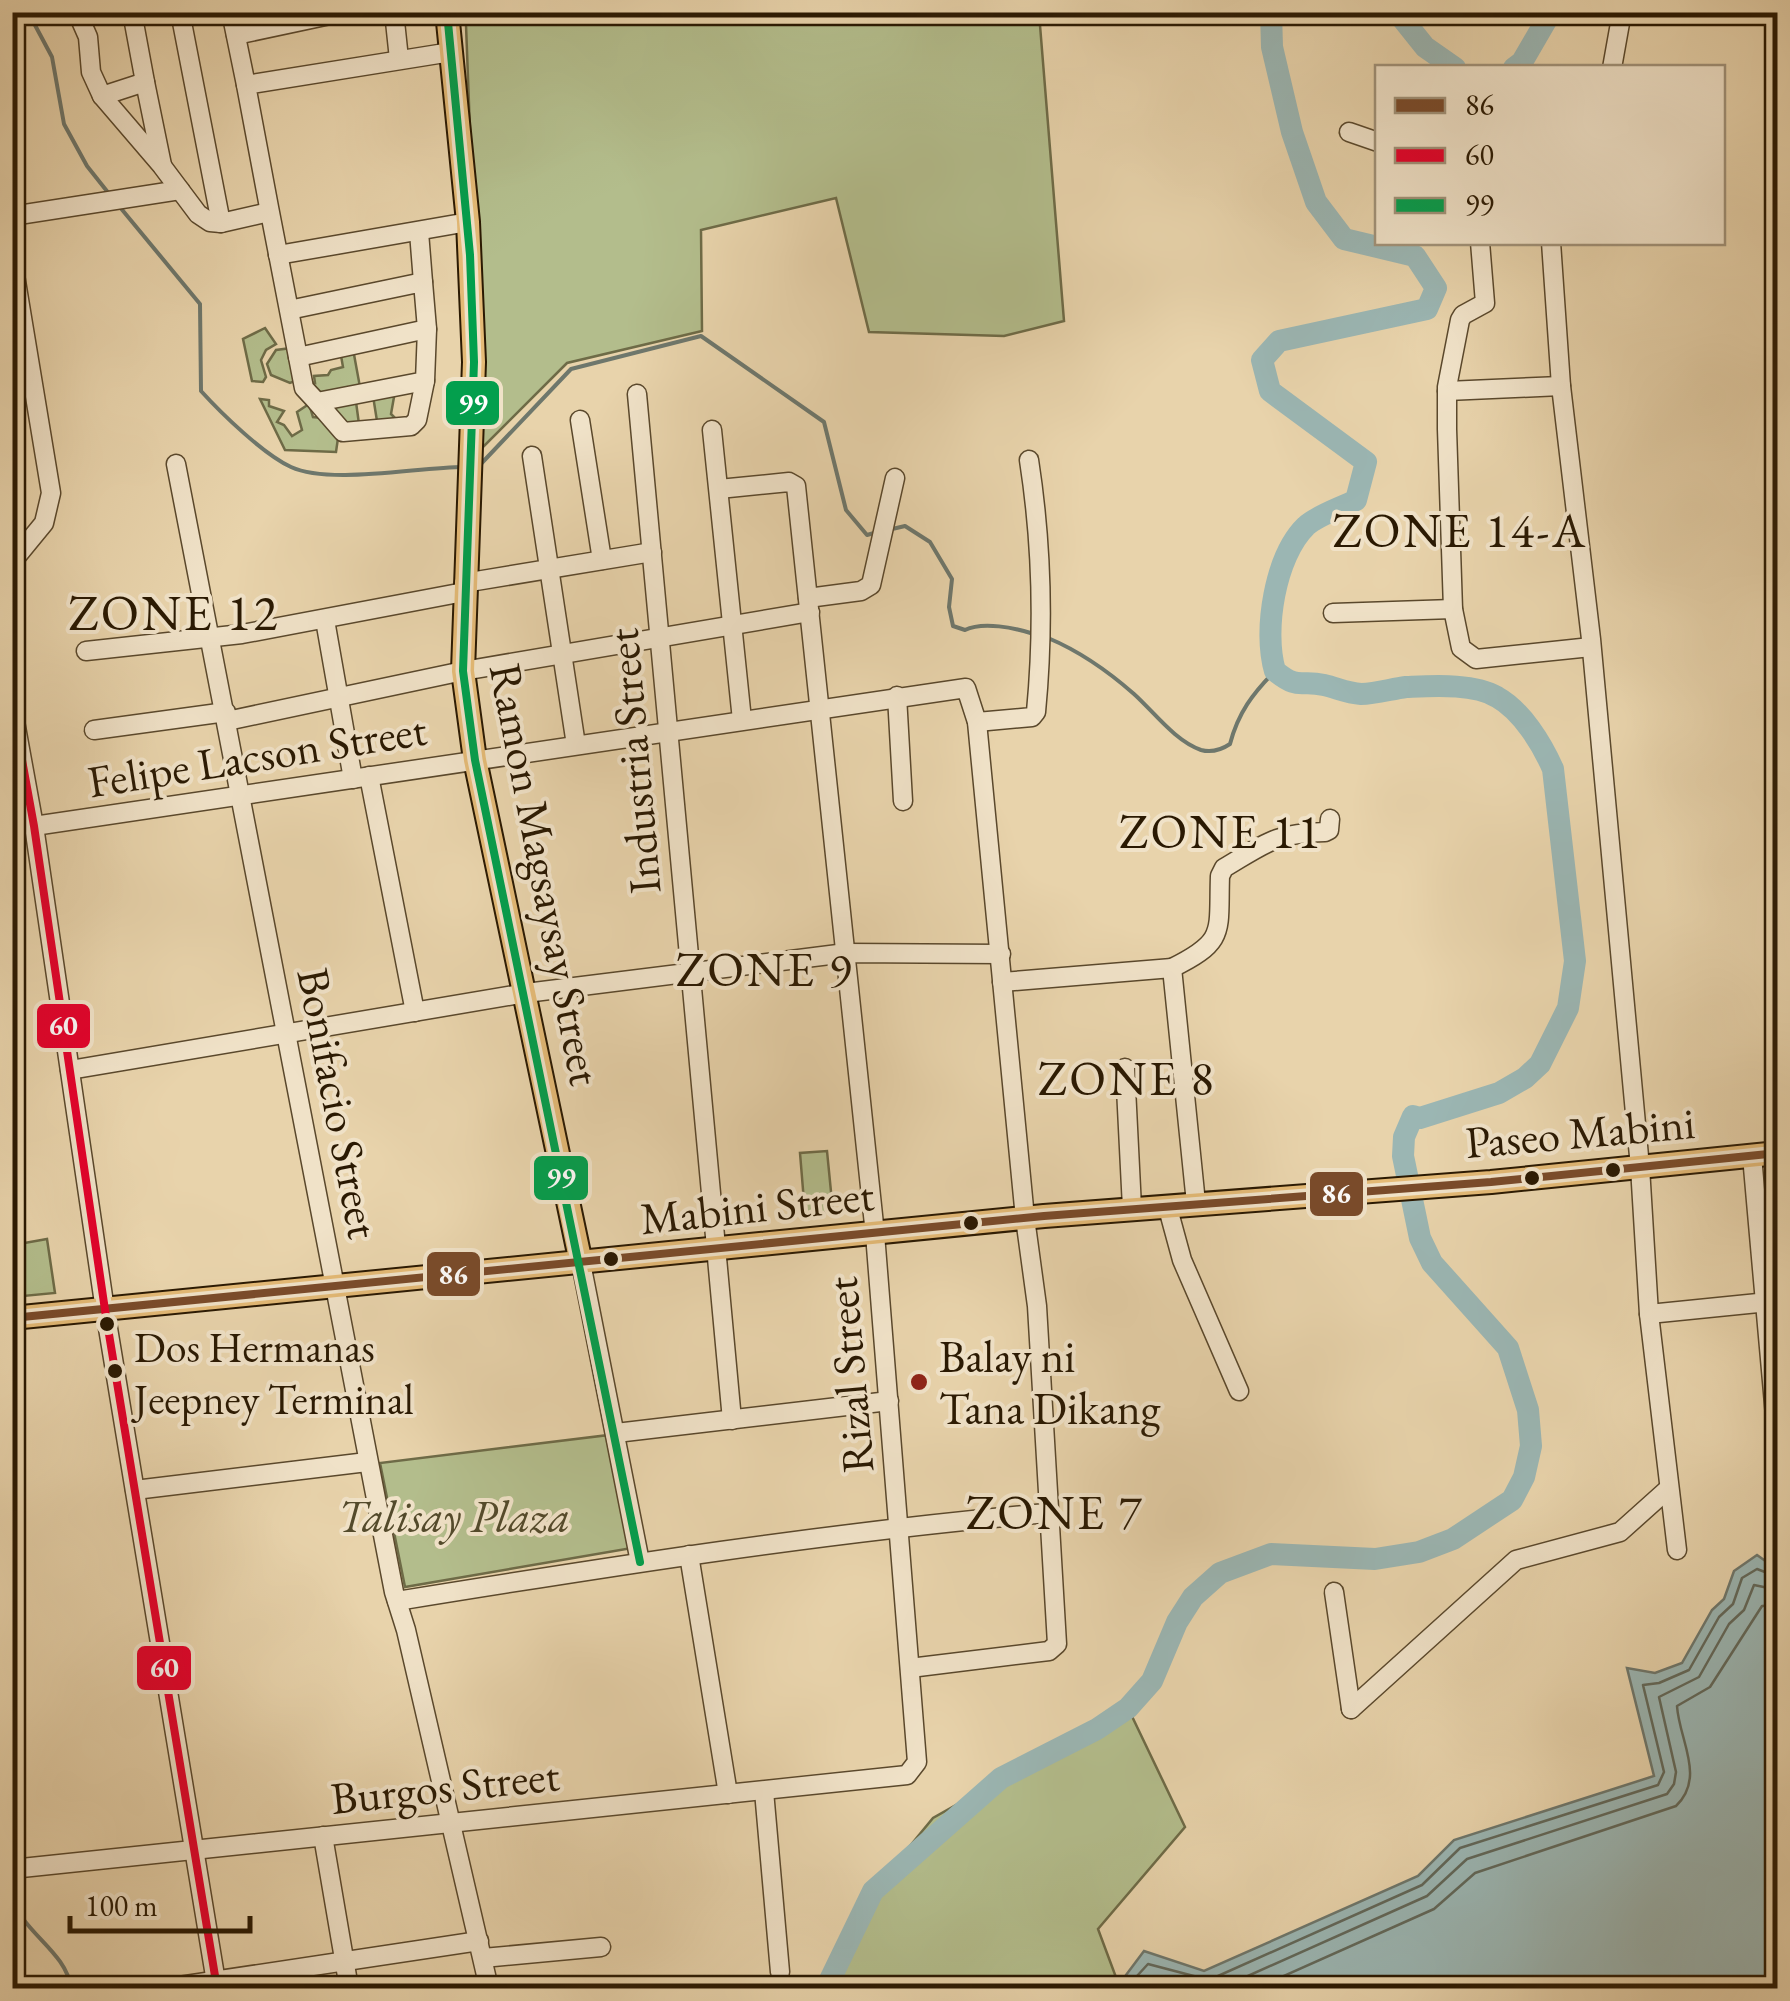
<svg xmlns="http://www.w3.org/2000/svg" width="1790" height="2001" font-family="'EB Garamond',serif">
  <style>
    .green { fill: #b3bd8c; stroke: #6e6b47; stroke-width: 2.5 }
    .water { fill: #9bb6b3; stroke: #6e776c; stroke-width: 2.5 }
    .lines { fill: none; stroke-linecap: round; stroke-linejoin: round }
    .shore { stroke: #62685a; stroke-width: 2.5 }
    .stream { stroke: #6e776c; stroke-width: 4 }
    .river { stroke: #9bb6b3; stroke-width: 22 }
    .minor-casing { stroke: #5a482c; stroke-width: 21 }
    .major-casing { stroke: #2a1902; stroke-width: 26 }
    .minor { stroke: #f0e2c8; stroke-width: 18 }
    .major { stroke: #e4ba76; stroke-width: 22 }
    .bus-1-casing { stroke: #f0e2c8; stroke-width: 15 }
    .bus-2-casing { stroke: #f0e2c8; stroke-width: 15 }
    .bus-3-casing { stroke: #f0e2c8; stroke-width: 15 }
    .bus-1 { stroke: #7a4b2a; stroke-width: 8 }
    .bus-2 { stroke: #e4002b; stroke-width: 8 }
    .bus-3 { stroke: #029f4d; stroke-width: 8 }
    .bus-dot { fill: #2a1902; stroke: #f0e2c8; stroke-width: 4 }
    .poi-dot { fill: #8f2418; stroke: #f0e2c8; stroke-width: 4 }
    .labels { text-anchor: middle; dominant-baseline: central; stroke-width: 8; stroke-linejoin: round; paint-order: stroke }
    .bus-label { font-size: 42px; fill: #2a1902; stroke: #f0e2c8; text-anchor: start }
    .street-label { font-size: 45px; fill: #2a1902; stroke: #f0e2c8 }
    .poi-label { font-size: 45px; fill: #2a1902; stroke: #f0e2c8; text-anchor: start }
    .park-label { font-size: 45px; font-style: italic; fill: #534a2b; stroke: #f0e2c8 }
    .neighbourhood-label { font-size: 48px; letter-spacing: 2.5px; fill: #2a1902; stroke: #f0e2c8 }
    .quarter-label { font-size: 50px; letter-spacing: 2.5px; fill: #2a1902; stroke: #f0e2c8 }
    .line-badge { stroke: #f0e2c8; stroke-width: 4 }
    .badge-label { font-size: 28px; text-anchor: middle; font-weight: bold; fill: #fff }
  </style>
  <rect width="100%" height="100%" fill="#e8d3ab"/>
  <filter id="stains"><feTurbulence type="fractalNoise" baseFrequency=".002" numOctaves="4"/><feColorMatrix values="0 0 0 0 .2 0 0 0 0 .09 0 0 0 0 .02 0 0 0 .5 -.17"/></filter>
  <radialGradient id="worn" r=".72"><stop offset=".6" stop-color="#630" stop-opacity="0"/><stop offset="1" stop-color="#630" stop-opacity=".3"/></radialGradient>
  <!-- green -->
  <g class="green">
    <polygon points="485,12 1039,13 1064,321 1004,336 869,332 836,198 701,230 702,331 567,363 482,448 466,25 486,21"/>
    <polygon points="265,328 276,344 266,350 261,360 266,377 263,382 252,381 243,339"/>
    <polygon points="292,348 295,381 290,383 271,375 267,364 276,350"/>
    <polygon points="353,349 360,387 324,396 308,382 315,383 314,376 328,375 331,370 343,367 340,350"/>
    <polygon points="384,393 394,397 391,414 397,420 343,430 327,410 371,394 356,402 359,424 377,421 373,396"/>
    <polygon points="260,399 269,400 269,406 284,411 277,422 284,425 292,436 302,430 297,412 309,404 313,417 322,418 338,438 336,452 285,450"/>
    <polygon points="827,1151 833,1212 805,1214 800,1153"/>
    <polygon points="47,1239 55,1293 13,1297 13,1245"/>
    <polygon points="609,1435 632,1548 405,1587 380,1463"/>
    <polygon points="1128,1708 1185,1827 1098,1929 1120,1988 826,1988 873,1891 933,1818"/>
  </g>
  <!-- water -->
  <polygon class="water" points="1757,1555 1778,1570 1777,1988 1129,1988 1126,1975 1144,1951 1204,1971 1418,1876 1454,1840 1654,1776 1627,1668 1655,1673 1682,1663 1712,1610 1724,1599 1734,1571"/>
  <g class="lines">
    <!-- shore -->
    <g class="shore">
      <polyline points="1138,1988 1137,1976 1148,1964 1209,1980 1422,1885 1460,1848 1658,1785 1664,1772 1643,1685 1659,1683 1689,1670 1719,1617 1733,1604 1742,1578 1757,1569 1778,1577"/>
      <polyline points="1221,1988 1427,1896 1467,1859 1667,1794 1674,1784 1676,1772 1659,1697 1699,1677 1729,1624 1744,1610 1754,1585 1778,1590"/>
      <path d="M1257 1988 1434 1909 1475 1873 1676 1806C1706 1777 1679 1740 1677 1706L1710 1687 1762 1606 1778 1605"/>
    </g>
    <!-- stream -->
    <g class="stream">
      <polyline points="28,12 52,57 64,124 87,166 110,195"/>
      <path d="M119 206 200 304 201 391C221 413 263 454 291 467 330 485 418 467 463 467"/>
      <polyline points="478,467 571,369 701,336 824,422 846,510 867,535 874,533"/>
      <path d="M888 530 905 526 930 542 952 579 949 607 953 626 965 630C983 621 1015 628 1034 634"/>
      <path d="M1048 638C1079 651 1109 672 1134 694 1154 712 1175 741 1201 750 1212 753 1221 750 1230 744 1238 713 1253 693 1275 671"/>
      <path d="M12 1895C19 1931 66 1950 71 1988"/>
    </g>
    <!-- river -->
    <g class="river">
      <polyline points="1397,12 1425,47 1455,68"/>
      <polyline points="1514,68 1522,62 1551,12"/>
      <path d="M826 1988 873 1891 1001 1778 1097 1729 1128 1708 1152 1681 1177 1622 1193 1597 1220 1573 1271 1554 1375 1559 1419 1552 1453 1539 1512 1500 1524 1477 1531 1446 1528 1410 1508 1348 1432 1263 1420 1238 1403 1156 1404 1137 1413 1116 1420 1118 1499 1093 1525 1078 1540 1064 1568 1008 1575 961 1553 769C1542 744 1522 711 1497 697 1474 683 1432 686 1406 687 1391 689 1376 694 1361 694 1347 693 1337 688 1324 685 1299 679 1300 691 1275 671 1263 631 1275 556 1306 526 1318 515 1341 508 1356 500L1366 462 1270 391 1262 360 1279 341 1427 309 1436 288 1415 256 1344 239 1316 202 1292 132 1272 47 1271 12"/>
    </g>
    <!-- minor casing -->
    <g class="minor-casing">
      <g id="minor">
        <polyline points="77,12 88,37 91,72 102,96 162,166 198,214 210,222 221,223"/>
        <polyline points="180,12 221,223 269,212"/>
        <polyline points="231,12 246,85"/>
        <polyline points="394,12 399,59"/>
        <polyline points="236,35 344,12"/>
        <polyline points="1612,68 1622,12"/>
        <polyline points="145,82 162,165"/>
        <polyline points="102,96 145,82 132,12"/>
        <polyline points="1349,132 1378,142"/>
        <polyline points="12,216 180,190"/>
        <polyline points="419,232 423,282"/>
        <polyline points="1480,242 1485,303 1463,315 1460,320 1447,387 1447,429 1453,609 1461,648 1476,659 1591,647"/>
        <polyline points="1551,242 1561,386 1591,639 1640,1167 1649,1314 1677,1550"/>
        <polyline points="278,255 468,222"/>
        <polyline points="12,257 51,493 44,523 12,562"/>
        <path d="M289 310 423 282 427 329 298 357C280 266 263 176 246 85L451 52"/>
        <polyline points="298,357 304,388 317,402 425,381 427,329"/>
        <polyline points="1447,391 1561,386"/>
        <polyline points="637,394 732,1420"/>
        <polyline points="317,402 343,432 411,426 417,420 425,381"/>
        <polyline points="580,420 602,560"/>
        <polyline points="712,430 742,720"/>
        <polyline points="532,456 576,745"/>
        <polyline points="176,464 394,1592 406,1630 489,1988"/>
        <polyline points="464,583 652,552"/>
        <polyline points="808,598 861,591 871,585 895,478"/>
        <polyline points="1333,613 1453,609"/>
        <polyline points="325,620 353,779"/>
        <polyline points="86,651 242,634 464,592"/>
        <polyline points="897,696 903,801"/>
        <polyline points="12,705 34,826 105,1310 217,1988"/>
        <polyline points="227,721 463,671 810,612"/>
        <path d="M977 722 1032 717 1036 712C1044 628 1042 544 1029 460"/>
        <polyline points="94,730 226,712"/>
        <polyline points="369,776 415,1012"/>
        <polyline points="34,826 966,688 977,722 1025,1218 1037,1306 1057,1644 1049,1651 910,1668"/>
        <path d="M1172 968C1227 941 1218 932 1220 876L1224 868C1266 843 1275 833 1325 832L1329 830 1330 819"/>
        <polyline points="1002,982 1172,968 1196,1203"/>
        <polyline points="1125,1068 1132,1208"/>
        <polyline points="70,1070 526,993 846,953 1001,954"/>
        <polyline points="1752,1156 1778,1449"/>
        <polyline points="1167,1205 1182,1260 1239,1391"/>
        <polyline points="581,1263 640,1562"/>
        <polyline points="1649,1314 1778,1301"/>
        <polyline points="616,1433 889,1401"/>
        <polyline points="1778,1465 1778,1485"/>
        <polyline points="135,1490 367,1462"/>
        <polyline points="689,1555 728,1794"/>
        <polyline points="1334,1592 1351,1709"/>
        <path d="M397 1601C613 1566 829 1532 1047 1513"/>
        <polyline points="1351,1709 1516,1560 1620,1532 1668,1489"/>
        <polyline points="764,1791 780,1972"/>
        <polyline points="323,1836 349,1988"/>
        <polyline points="12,1869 907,1775 917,1762 875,1234 796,486 789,482 719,489"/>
        <polyline points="483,1958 601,1947"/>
        <polyline points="166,1988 479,1941"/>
      </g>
    </g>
    <!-- major casing -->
    <g class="major-casing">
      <g id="major">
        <polyline points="447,12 468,222 474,362 463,671 475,760 581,1263"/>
        <polyline points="12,1318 1044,1216 1491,1182 1778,1153"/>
      </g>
    </g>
    <!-- minor -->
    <use href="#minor" class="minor"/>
    <!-- major -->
    <use href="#major" class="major"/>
    <!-- bus-1 casing -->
    <g class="bus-1-casing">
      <polyline id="bus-1" points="12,1318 1044,1216 1491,1182 1778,1153"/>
    </g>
    <!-- bus-2 casing -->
    <g class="bus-2-casing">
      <polyline id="bus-2" points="12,705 34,826 105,1310 217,1988"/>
    </g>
    <!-- bus-3 casing -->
    <g class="bus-3-casing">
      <polyline id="bus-3" points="447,12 470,255 474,362 463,671 475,760 640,1562"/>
    </g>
    <!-- bus-1 -->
    <use href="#bus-1" class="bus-1"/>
    <!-- bus-2 -->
    <use href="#bus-2" class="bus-2"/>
    <!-- bus-3 -->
    <use href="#bus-3" class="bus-3"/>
  </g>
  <!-- markers -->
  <g class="bus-dot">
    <circle cx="1613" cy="1170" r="9"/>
    <circle cx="1532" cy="1178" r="9"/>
    <circle cx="971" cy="1223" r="9"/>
    <circle cx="611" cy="1259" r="9"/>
    <circle cx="107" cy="1324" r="9"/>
    <circle cx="115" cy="1371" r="9"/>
  </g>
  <circle class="poi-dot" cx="919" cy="1382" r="10"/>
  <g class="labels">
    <!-- bus labels -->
    <g class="bus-label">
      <text x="134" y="1347">Dos Hermanas<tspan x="134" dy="52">Jeepney Terminal</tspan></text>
    </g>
    <!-- street labels -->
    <g class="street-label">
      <text transform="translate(257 755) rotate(-9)">Felipe Lacson Street</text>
      <text transform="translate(633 761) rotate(-95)">Industria Street</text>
      <text transform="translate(546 874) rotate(79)">Ramon Magsaysay Street</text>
      <text transform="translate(339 1103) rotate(79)">Bonifacio Street</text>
      <text transform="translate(1580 1132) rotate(-5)">Paseo Mabini</text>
      <text transform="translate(757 1206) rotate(-6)">Mabini Street</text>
      <text transform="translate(849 1375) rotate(-95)">Rizal Street</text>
      <text transform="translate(445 1786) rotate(-6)">Burgos Street</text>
    </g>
    <!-- poi labels -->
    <g class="poi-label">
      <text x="939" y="1356">Balay ni<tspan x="939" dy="52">Tana Dikang</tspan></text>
    </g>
    <!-- park labels -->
    <g class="park-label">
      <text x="454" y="1516">Talisay Plaza</text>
    </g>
    <!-- neighbourhood labels -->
    <g class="neighbourhood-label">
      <text x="1460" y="530">ZONE 14-A</text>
      <text x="1221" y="831">ZONE 11</text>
      <text x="765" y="969">ZONE 9</text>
      <text x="1127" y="1078">ZONE 8</text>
      <text x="1055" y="1512">ZONE 7</text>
    </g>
    <!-- quarter labels -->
    <g class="quarter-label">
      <text x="174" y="612">ZONE 12</text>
    </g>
  </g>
  <g class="line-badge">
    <rect x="444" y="379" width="57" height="48" rx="10" fill="#029f4d"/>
    <rect x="35" y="1002" width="57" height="48" rx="10" fill="#e4002b"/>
    <rect x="532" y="1154" width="58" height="48" rx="10" fill="#029f4d"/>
    <rect x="1308" y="1170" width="57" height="48" rx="10" fill="#7a4b2a"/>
    <rect x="425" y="1250" width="57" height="48" rx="10" fill="#7a4b2a"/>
    <rect x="135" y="1644" width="58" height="48" rx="10" fill="#e4002b"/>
  </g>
  <g class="badge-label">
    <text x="473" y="413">99</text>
    <text x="63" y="1035">60</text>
    <text x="561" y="1187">99</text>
    <text x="1336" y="1203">86</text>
    <text x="453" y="1284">86</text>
    <text x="164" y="1677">60</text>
  </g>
  <!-- margin -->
  <rect width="1790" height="2001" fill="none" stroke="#e8d3ab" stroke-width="50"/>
  <rect x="15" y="15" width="1760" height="1971" fill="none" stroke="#2a1902" stroke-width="5"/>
  <rect x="25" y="25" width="1740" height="1951" fill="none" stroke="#2a1902" stroke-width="2.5"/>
  <!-- legend -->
  <rect x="1375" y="65" width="350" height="180" fill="#f0e2c8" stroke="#a19279" stroke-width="2.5"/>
  <rect x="1395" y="98" width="50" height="15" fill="#7a4b2a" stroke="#a19279" stroke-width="2.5"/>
  <text x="1465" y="115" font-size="30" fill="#2a1902">86</text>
  <rect x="1395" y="148" width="50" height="15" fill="#e4002b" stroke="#a19279" stroke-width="2.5"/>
  <text x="1465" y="165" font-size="30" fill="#2a1902">60</text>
  <rect x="1395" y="198" width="50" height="15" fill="#029f4d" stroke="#a19279" stroke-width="2.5"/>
  <text x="1465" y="215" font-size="30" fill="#2a1902">99</text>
  <!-- scale -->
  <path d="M70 1916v15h180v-15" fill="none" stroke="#2a1902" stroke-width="5"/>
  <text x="85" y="1916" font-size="30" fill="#2a1902" stroke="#f0e2c8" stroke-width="8" paint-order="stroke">100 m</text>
  <rect width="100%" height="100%" filter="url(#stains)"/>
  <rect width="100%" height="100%" fill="url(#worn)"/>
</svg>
